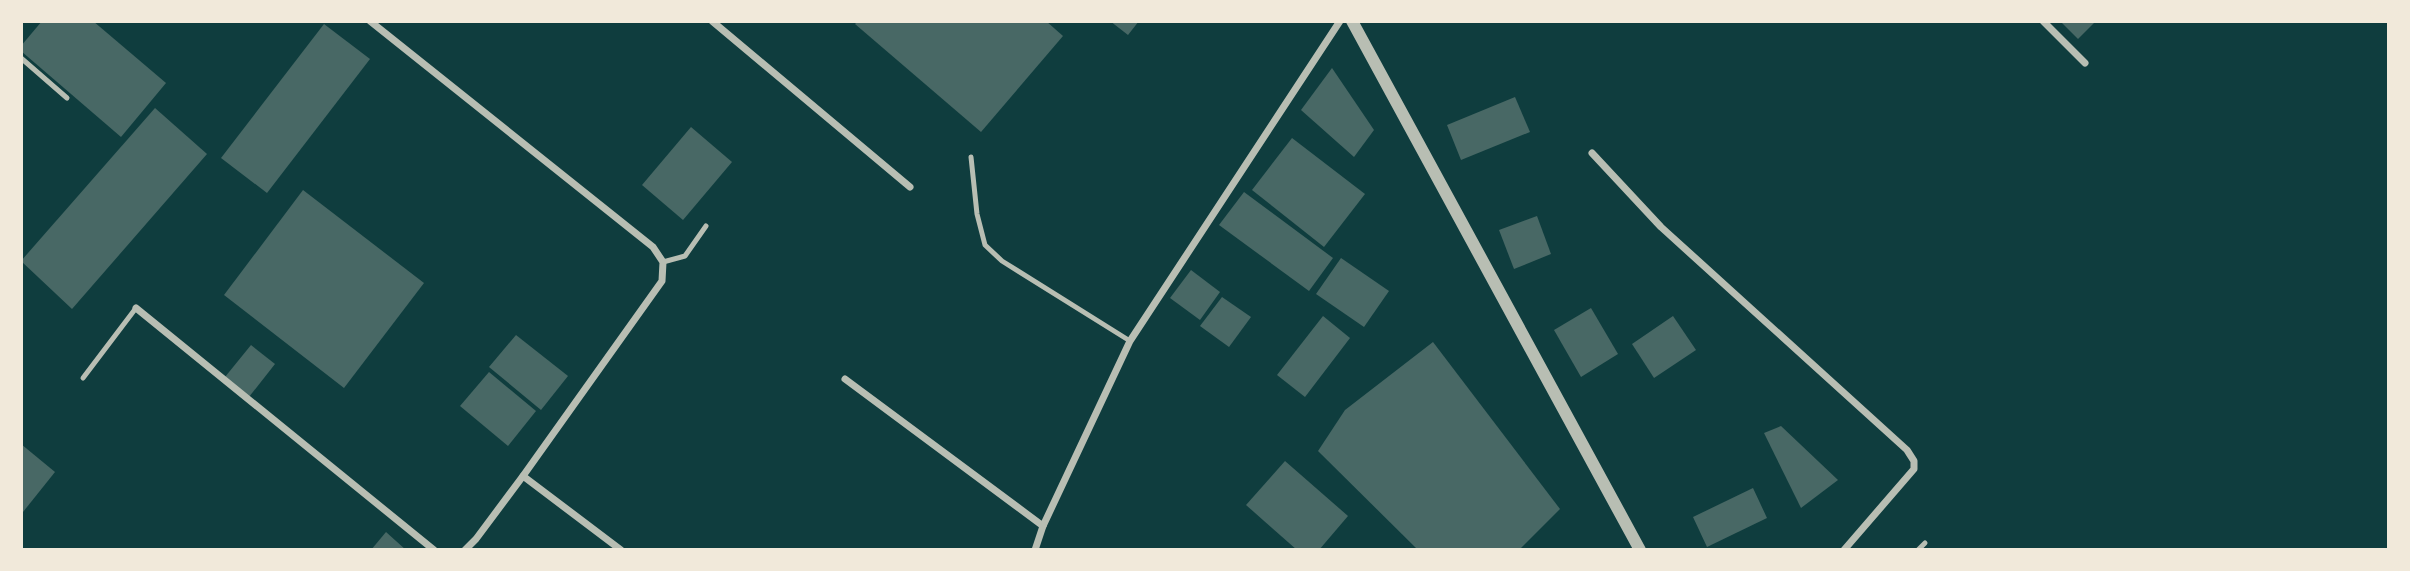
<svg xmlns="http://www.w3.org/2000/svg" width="2410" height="571" font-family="Lato,sans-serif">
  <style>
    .building { fill: #486865 }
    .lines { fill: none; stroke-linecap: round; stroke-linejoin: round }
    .service { stroke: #b8beb3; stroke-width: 5 }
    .minor { stroke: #b8beb3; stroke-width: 7 }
    .tertiary { stroke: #b8beb3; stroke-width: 12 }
  </style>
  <rect width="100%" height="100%" fill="#0f3d3e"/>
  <!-- building -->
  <g class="building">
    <polygon points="42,21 93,21 166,83 121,137 21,51 21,46"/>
    <polygon points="858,21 1046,21 1063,36 981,132 855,24"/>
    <polygon points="1110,21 1139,21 1128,35"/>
    <polygon points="2060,21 2096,21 2078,39"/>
    <polygon points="324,24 370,59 267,193 221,158"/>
    <polygon points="1332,68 1374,130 1354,157 1301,110"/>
    <polygon points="1515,97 1530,132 1461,160 1447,125"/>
    <polygon points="155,108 207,154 72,309 21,261"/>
    <polygon points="691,127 732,162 683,220 642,185"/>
    <polygon points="1292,138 1365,194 1324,247 1252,190"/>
    <polygon points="303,190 424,283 344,388 224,295"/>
    <polygon points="1244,192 1333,258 1309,291 1219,225"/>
    <polygon points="1537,216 1551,254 1514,269 1499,230"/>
    <polygon points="1341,258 1389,291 1364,327 1316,294"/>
    <polygon points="1191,270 1220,292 1200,320 1170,298"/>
    <polygon points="1222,297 1251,317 1229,347 1200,326"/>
    <polygon points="1591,308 1618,354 1581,377 1554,330"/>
    <polygon points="1323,316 1350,338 1305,397 1277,375"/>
    <polygon points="1673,316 1696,350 1654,378 1632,344"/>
    <polygon points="516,335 568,376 541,410 489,367"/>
    <polygon points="1433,342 1560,509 1519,550 1418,550 1318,451 1345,410"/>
    <polygon points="251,345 275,364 249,397 225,377"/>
    <polygon points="489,372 536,411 508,446 460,406"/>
    <polygon points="1781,426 1838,480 1801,508 1764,433"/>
    <polygon points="21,444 55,472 23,512 21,510"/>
    <polygon points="1285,461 1348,516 1319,550 1297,550 1246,505"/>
    <polygon points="1753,488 1767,518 1707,547 1693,517"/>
    <polygon points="386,532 406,550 371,550"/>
  </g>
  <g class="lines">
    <!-- service -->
    <g class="service">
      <polyline points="21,58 67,98"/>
      <polyline points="971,157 977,214 985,245 1002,261 1130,341"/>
      <polyline points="663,262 685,256 706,226"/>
      <polyline points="83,378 136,308"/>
      <polyline points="1918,550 1925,543"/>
    </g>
    <!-- minor -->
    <g class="minor">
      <polyline points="370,21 653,247 663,262 662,281 523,476 476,539 465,550"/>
      <polyline points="712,21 910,187"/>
      <polyline points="2043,21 2085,63"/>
      <polyline points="1592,153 1661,227 1907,450 1914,461 1914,469 1844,550"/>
      <polyline points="136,308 434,550"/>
      <polyline points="845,379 1043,526"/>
      <polyline points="523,476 621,550"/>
      <polyline points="1035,550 1043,526 1130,341 1340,21"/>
    </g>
    <!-- tertiary -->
    <polyline class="tertiary" points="1352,21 1640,550"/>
  </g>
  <!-- border -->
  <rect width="2410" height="571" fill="none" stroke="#f1e9da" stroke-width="46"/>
</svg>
